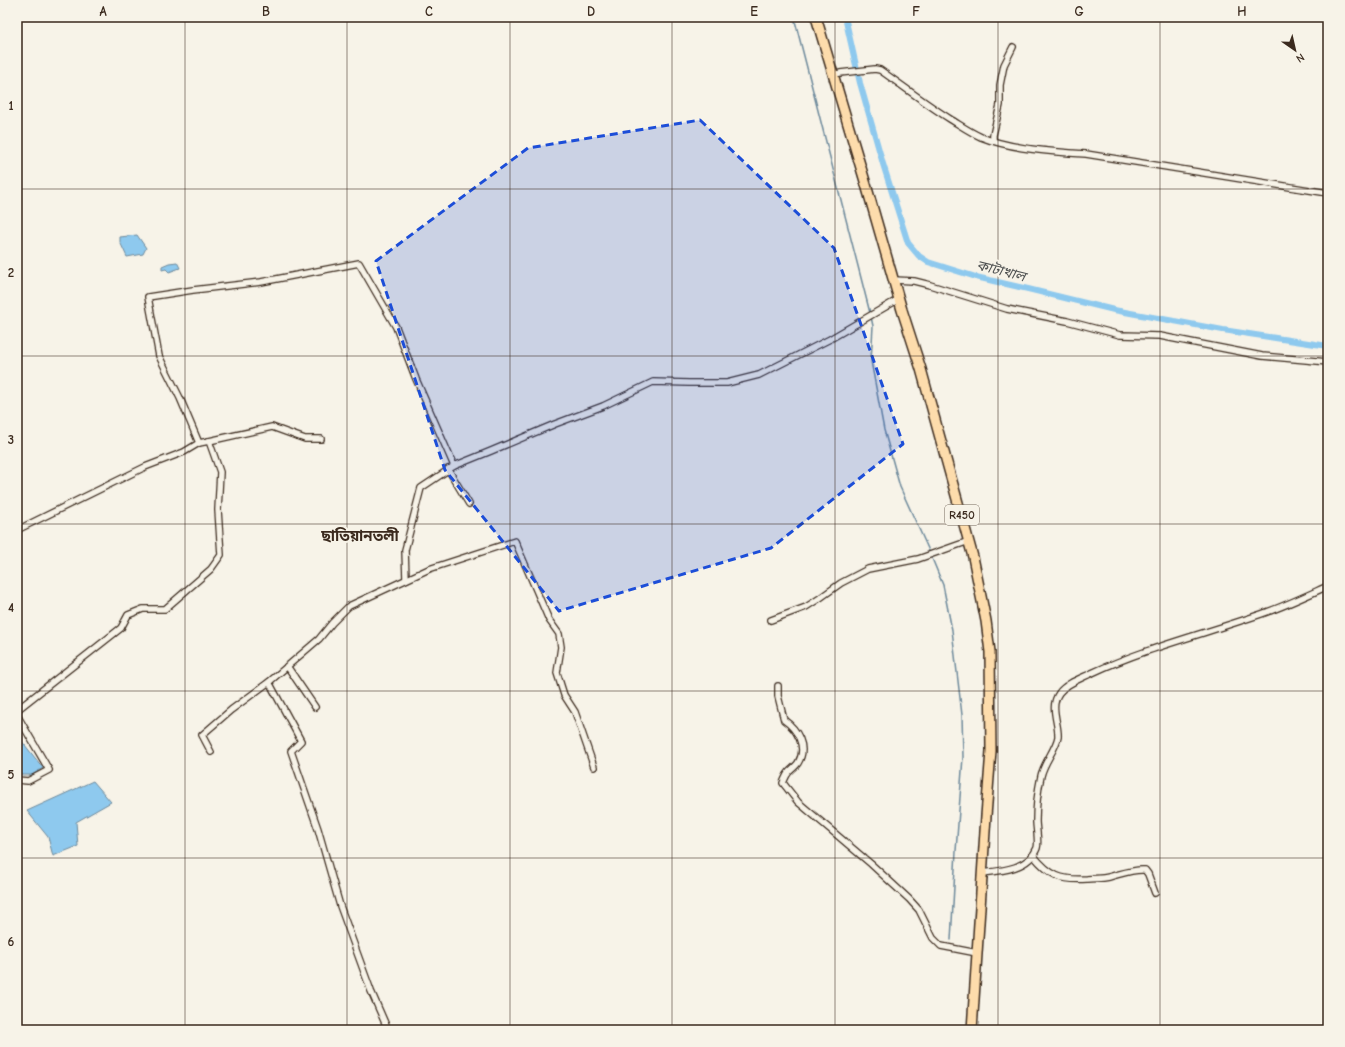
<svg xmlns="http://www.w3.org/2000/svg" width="1345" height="1047" font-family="'Comic Neue','Noto Sans Bengali',sans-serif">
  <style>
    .water { fill: #8ec9ee; stroke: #6d899b }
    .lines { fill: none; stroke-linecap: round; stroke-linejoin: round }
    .stream { stroke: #6d899b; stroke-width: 1.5 }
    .canal { stroke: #8ec9ee; stroke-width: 6 }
    .street-casing { stroke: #3b2a1e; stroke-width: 8 }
    .primary-casing { stroke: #3b2a1e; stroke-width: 12 }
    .street { stroke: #f7f3e8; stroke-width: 5.5 }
    .primary { stroke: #fddcac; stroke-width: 9 }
    .marked { fill: #1d4ed8; fill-opacity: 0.2; stroke: #1d4ed8; stroke-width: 3; stroke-dasharray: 8 5; stroke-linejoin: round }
    .grid { fill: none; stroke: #3b2a1e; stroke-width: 1; stroke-opacity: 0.55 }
    .labels { text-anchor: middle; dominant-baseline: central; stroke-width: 4; stroke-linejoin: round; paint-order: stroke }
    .shield { fill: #f7f3e8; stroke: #73665b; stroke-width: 1 }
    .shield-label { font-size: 12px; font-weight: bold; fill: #3b2a1e }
    .water-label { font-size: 14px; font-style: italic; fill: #505252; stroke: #f7f3e8 }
    .quarter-label { font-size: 15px; font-weight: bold; fill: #3b2a1e; stroke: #f7f3e8 }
    .neatline { fill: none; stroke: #3b2a1e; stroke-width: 1.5 }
    .grid-label { font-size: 13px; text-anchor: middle; font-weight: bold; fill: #3b2a1e }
  </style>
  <rect width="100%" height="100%" fill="#f7f3e8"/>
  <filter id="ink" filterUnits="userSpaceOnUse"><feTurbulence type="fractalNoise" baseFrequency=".025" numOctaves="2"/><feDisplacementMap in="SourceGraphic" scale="8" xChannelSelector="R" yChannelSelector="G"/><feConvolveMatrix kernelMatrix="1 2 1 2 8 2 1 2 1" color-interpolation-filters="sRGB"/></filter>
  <g filter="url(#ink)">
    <!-- water -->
    <g class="water">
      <polygon points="137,235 146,248 143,254 127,257 120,242 120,237"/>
      <polygon points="177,262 180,268 169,272 166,269 162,270 162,266 169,263"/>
      <polygon points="17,735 43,768 32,775 22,775 17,770"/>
      <polygon points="93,781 111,802 76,822 78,846 53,856 48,837 27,811"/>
    </g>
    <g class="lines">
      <!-- stream -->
      <g class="stream">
        <polyline points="794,17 870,313"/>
        <polyline points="871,317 873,326 871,361 884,430 900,487 930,553"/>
        <polyline points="931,556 943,585 952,630 962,715 963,757 956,851 951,940"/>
      </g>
      <!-- canal -->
      <polyline class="canal" points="845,17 860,83 883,164 908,243 919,256 928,262 976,277 1028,289 1114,310 1223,330 1328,346"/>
      <!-- street casing -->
      <g class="street-casing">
        <g id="street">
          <path d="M834 75 840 73 875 69 880 70C903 86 926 104 950 119 960 125 970 132 981 137 1011 149 1054 152 1086 154L1328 193"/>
          <polyline points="993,141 993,135 1000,105 1000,85 1004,65 1013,47"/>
          <polyline points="894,280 914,281 930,285 1007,309 1067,321 1120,335 1160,336 1262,356 1328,362"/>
          <polyline points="209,441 272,427 305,439 321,439"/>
          <polyline points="448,469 469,504"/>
          <polyline points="17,530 145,467 184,452 199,443 180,398 159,356 148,297 193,290 261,282 359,263 396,327 416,379 454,466 491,451 555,424 603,406 653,382 689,383 727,383 759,375 830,339 899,299"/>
          <polyline points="406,579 405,550 421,488 454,466"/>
          <polyline points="771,620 806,607 820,598 841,583 868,569 918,559 969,541"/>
          <polyline points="287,666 315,707"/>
          <path d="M778 686V696L784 720C797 729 808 747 798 763 796 766 792 769 789 772 786 775 785 779 783 783L798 802 871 864 909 899 919 910 933 938 941 946 977 953"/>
          <polyline points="17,710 121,628 128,615 143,609 165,609 211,569 221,555 218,510 220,472 209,441 199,443"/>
          <polyline points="17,715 49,770 28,781 17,780"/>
          <polyline points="211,752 202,735 231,710 269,682"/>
          <path d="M1033 855C1050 876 1061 881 1087 879 1095 878 1101 879 1109 877 1121 874 1132 869 1145 870L1148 874 1155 893"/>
          <path d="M982 873C1001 871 1029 869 1037 848 1039 842 1036 828 1036 821 1036 806 1038 790 1041 776 1044 762 1056 749 1058 737 1059 723 1049 707 1059 693 1066 683 1082 678 1092 673 1148 647 1208 633 1267 612 1287 605 1308 595 1328 586"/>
          <polyline points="388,1030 371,991 340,906 318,829 291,751 301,741 269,682 319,639 332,623 349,606 429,569 515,541 549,620 559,634 561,647 557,673 564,695 575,712 594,767"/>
        </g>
      </g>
      <!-- primary casing -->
      <g class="primary-casing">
        <polyline id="primary" points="816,17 867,188 902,310 921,369 973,557 986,621 990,652 991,751 986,816 972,1030"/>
      </g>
      <!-- street -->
      <use href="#street" class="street"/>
      <!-- primary -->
      <use href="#primary" class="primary"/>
    </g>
  </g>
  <!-- marked area -->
  <path class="marked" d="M700 120 834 248 903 444 771 548 559 611 445 470 376 261 528 148Z"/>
  <!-- grid -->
  <path class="grid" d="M185 17V1030M347 17V1030M510 17V1030M672 17V1030M835 17V1030M998 17V1030M1160 17V1030M17 189H1328M17 356H1328M17 524H1328M17 691H1328M17 858H1328"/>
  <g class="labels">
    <!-- shield labels -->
    <rect class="shield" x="945" y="505" width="34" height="20" rx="3"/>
    <g class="shield-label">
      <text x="962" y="515">R450</text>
    </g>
    <!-- water labels -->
    <g class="water-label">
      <text transform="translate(1001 271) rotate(14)">কাটাখাল</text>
    </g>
    <!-- quarter labels -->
    <g class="quarter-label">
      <text x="360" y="536">ছাতিয়ানতলী</text>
    </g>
  </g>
  <!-- margin -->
  <rect width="1345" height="1047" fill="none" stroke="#f7f3e8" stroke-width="44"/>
  <!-- north arrow -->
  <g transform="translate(1295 50) rotate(146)" stroke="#f7f3e8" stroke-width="3" paint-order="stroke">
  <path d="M0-3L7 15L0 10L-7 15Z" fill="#3b2a1e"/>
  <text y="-6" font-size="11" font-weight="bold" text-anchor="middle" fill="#3b2a1e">N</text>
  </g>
  <rect x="22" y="22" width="1301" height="1003" class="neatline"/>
  <g class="grid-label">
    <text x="103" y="16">A</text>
    <text x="266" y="16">B</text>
    <text x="429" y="16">C</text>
    <text x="591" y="16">D</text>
    <text x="754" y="16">E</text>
    <text x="916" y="16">F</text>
    <text x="1079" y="16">G</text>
    <text x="1242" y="16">H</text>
    <text x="11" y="110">1</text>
    <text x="11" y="277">2</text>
    <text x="11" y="444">3</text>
    <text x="11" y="612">4</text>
    <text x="11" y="779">5</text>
    <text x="11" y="946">6</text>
  </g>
</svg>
